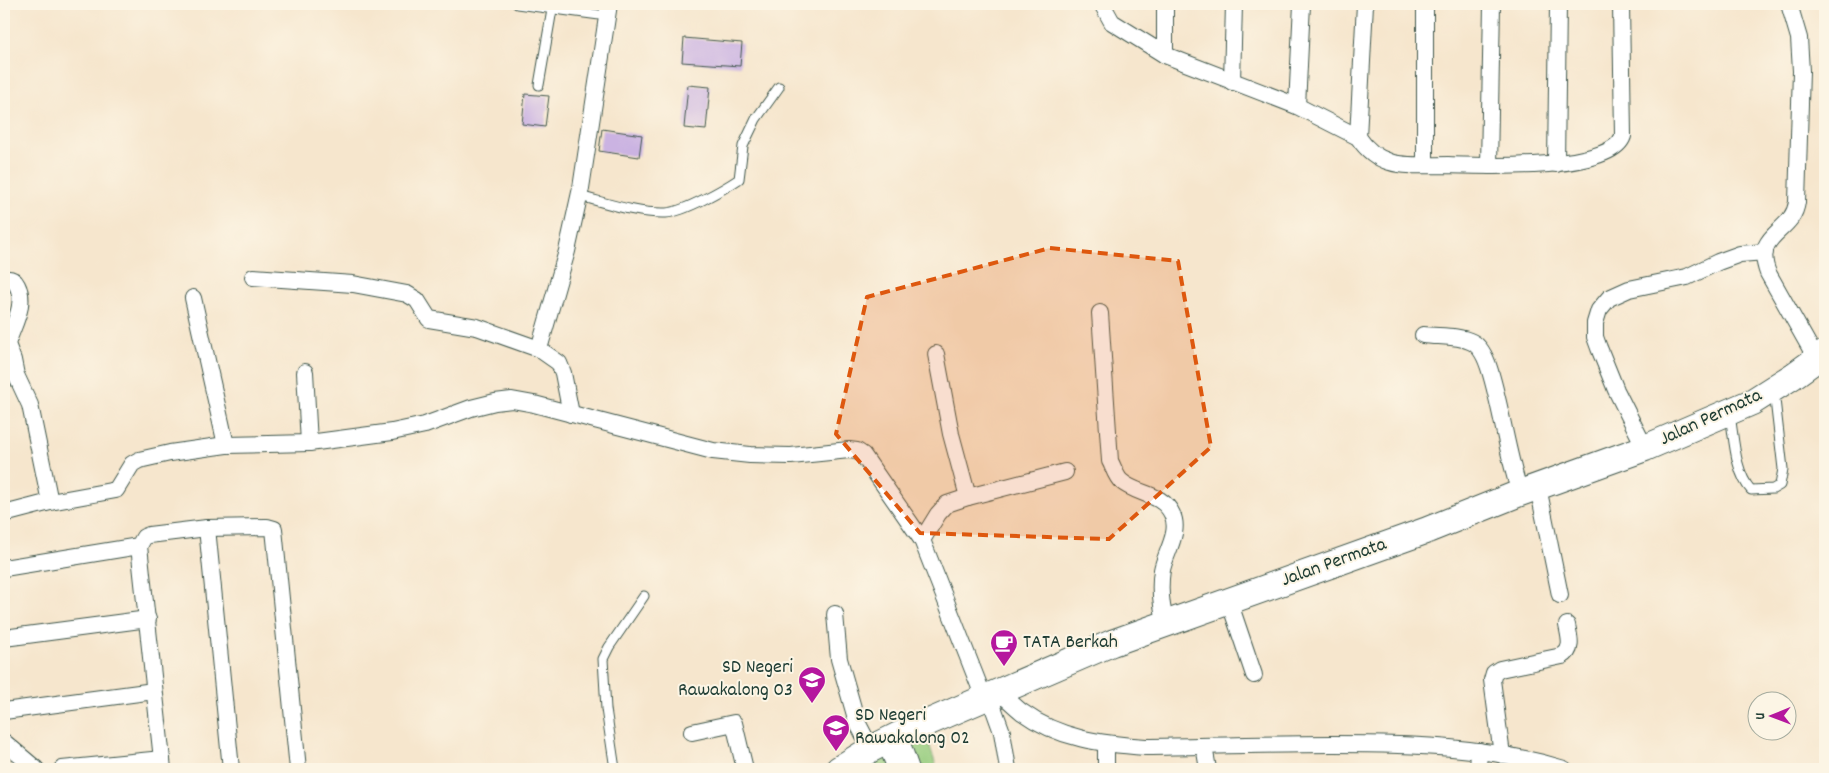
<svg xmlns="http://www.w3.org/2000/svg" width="1829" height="773" font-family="Dekko,sans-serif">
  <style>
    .green { fill: #97cd7f; stroke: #5b855a }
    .building { fill: #cbb3e2 }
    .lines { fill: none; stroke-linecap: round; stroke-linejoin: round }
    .service-casing { stroke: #3f564b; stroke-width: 11 }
    .minor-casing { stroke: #3f564b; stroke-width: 18 }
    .primary-casing { stroke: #3f564b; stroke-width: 28 }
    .service { stroke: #fff; stroke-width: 9 }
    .minor { stroke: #fff; stroke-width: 16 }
    .primary { stroke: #fff; stroke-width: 26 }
    .marked { fill: #de580e; fill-opacity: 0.2; stroke: #de580e; stroke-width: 4; stroke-dasharray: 10 6; stroke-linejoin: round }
    .labels { text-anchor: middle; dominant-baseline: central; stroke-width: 4; stroke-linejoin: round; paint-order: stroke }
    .street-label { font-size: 20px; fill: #1f3d34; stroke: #fcf5e5 }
    .poi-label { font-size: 20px; fill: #1f3d34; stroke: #fcf5e5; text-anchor: start }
  </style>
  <rect width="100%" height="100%" fill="#fcf5e5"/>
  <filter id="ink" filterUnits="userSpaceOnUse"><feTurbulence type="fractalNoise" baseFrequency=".02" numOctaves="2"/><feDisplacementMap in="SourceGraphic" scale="10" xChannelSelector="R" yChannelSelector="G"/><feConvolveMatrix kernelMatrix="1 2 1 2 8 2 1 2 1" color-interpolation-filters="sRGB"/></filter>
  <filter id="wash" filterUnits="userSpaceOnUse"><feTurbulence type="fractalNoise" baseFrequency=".0096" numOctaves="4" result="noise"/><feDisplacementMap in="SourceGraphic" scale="20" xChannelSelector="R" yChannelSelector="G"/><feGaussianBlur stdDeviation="1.12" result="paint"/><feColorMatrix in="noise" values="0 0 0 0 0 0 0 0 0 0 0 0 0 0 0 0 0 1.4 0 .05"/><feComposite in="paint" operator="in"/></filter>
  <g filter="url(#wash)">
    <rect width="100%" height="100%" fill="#f6e6cd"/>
    <!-- green -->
    <polygon class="green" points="924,728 937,769 847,769"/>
    <g id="blocks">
      <!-- building -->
      <g class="building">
        <polygon points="684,38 742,43 740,66 682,62"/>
        <polygon points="688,85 710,87 706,130 684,128"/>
        <polygon points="525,94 549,96 545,127 522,124"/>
        <polygon points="602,129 642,135 639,157 599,151"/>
      </g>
    </g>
  </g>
  <g filter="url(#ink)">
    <use href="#blocks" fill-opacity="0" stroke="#3f564b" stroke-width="1"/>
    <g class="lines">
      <!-- service casing -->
      <g class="service-casing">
        <g id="service">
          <polyline points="517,4 607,16"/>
          <polyline points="539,85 553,4"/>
          <path d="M579 196C607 203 637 214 666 213 684 212 724 189 739 179L743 146 756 119 779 87"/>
          <path d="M1730 415C1734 438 1735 473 1751 490L1773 489 1780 485 1783 469 1774 391"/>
          <polyline points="615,769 606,709 603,659 609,647 644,596"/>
        </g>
      </g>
      <!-- minor casing -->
      <g class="minor-casing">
        <g id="minor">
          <path d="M1102 4 1112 22 1165 55 1297 106 1358 137C1366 149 1376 158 1390 162 1404 167 1432 165 1448 165 1480 166 1612 172 1623 136L1621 4"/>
          <polyline points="1425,4 1425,165"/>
          <path d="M1789 4 1799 38 1801 71 1797 202C1793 234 1752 232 1768 273L1817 360"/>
          <polyline points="1165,55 1165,4"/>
          <polyline points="1232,82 1234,4"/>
          <polyline points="1297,106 1302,4"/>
          <polyline points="1358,137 1365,4"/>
          <polyline points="1556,164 1558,4"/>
          <polyline points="1489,166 1492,4"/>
          <polyline points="253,277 353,284 407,294 417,300 429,319 477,327 539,349"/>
          <path d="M4 279C10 278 14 279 17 285 27 304 13 325 7 344L13 360 16 375 30 405 50 502"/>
          <polyline points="193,298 226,445"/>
          <path d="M1100 313 1110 461C1113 466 1116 477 1121 481 1136 495 1162 492 1172 514 1181 532 1165 553 1162 570 1159 589 1161 606 1166 624"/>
          <path d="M1423 335C1439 337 1458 335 1472 342 1482 347 1487 361 1490 371 1502 411 1507 453 1520 493"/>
          <polyline points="936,354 951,434 968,497"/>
          <polyline points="305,372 309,443"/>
          <polyline points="571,414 563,373 559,363 539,349 567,251 581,188 609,4"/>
          <polyline points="1645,448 1616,390 1599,348 1595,337 1595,323 1599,310 1609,298 1629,289 1687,277 1718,262 1740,254 1765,252"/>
          <polyline points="1538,487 1560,595"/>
          <polyline points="4,514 50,502 116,490 132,464 139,460 170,453 226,445 309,443 392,432 425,425 471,408 495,402 512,400 534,404 713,451 750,455 791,456 849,450 857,451 863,455 922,540 984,698"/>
          <polyline points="207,528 231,769"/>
          <polyline points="922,540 938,514 947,504 968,497 1065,472"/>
          <polyline points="139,546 163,769"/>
          <polyline points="4,568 139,546 144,537 149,535 207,528 267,527 274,529 298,769"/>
          <polyline points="1229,601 1254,675"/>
          <polyline points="835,614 839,659 857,722 871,749"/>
          <polyline points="4,638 148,619"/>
          <path d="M999 692C1007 698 1014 706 1022 712 1059 739 1102 744 1146 747 1209 746 1271 744 1333 744 1411 744 1489 746 1564 769"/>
          <polyline points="989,696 1002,732 1008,769"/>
          <polyline points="4,711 154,691"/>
          <polyline points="692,732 734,723 745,769"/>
          <polyline points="899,735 911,769"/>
          <polyline points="4,742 36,769"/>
          <polyline points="885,742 896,769"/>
          <polyline points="1204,746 1208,769"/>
          <path d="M1502 755 1492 680 1494 673 1500 669 1562 656C1574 650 1569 636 1567 625"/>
          <polyline points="62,769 162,759"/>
          <polyline points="1106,769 1106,744"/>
          <polyline points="1478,769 1479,751"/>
        </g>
      </g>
      <!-- primary casing -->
      <g class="primary-casing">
        <polyline id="primary" points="839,769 871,749 899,735 1112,643 1425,531 1520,493 1645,448 1752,402 1793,376 1825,353"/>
      </g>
      <!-- service -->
      <use href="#service" class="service"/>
      <!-- minor -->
      <use href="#minor" class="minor"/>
      <!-- primary -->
      <use href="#primary" class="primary"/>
    </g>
  </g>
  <!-- marked area -->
  <path class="marked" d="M1050 248 1178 261 1211 447 1109 539 920 533 836 434 867 297Z"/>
  <!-- icons -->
  <defs>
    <g id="cafe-pin" transform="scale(1.4375)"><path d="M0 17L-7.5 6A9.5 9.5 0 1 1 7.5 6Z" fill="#b5179e" stroke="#fcf5e5"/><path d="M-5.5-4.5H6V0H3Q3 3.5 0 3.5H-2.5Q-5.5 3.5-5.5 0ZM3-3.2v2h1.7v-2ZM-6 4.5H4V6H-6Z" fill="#fff"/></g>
    <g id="school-pin" transform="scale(1.4375)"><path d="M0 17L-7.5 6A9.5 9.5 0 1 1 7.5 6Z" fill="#b5179e" stroke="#fcf5e5"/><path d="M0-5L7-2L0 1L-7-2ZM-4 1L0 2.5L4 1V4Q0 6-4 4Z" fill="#fff"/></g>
  </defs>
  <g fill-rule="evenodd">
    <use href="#cafe-pin" x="1004" y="643"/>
    <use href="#school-pin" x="812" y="680"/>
    <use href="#school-pin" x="836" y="728"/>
  </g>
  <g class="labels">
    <!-- street labels -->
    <g class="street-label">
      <text transform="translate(1711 418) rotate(-25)">Jalan Permata</text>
      <text transform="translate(1334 563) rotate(-20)">Jalan Permata</text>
    </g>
    <!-- poi labels -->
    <g class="poi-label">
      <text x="1023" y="643">TATA Berkah</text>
      <text x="793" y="668" text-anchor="end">SD Negeri<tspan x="793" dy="23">Rawakalong 03</tspan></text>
      <text x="855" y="716">SD Negeri<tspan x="855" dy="23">Rawakalong 02</tspan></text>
    </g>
  </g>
  <!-- margin -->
  <rect width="1829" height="773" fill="none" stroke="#fcf5e5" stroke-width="20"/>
  <!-- north arrow -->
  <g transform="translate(1772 716) rotate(269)"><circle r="24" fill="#fcf5e5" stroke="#a4ab9e"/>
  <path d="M0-4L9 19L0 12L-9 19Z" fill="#b5179e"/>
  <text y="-8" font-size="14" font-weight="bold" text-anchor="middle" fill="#1f3d34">U</text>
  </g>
</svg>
